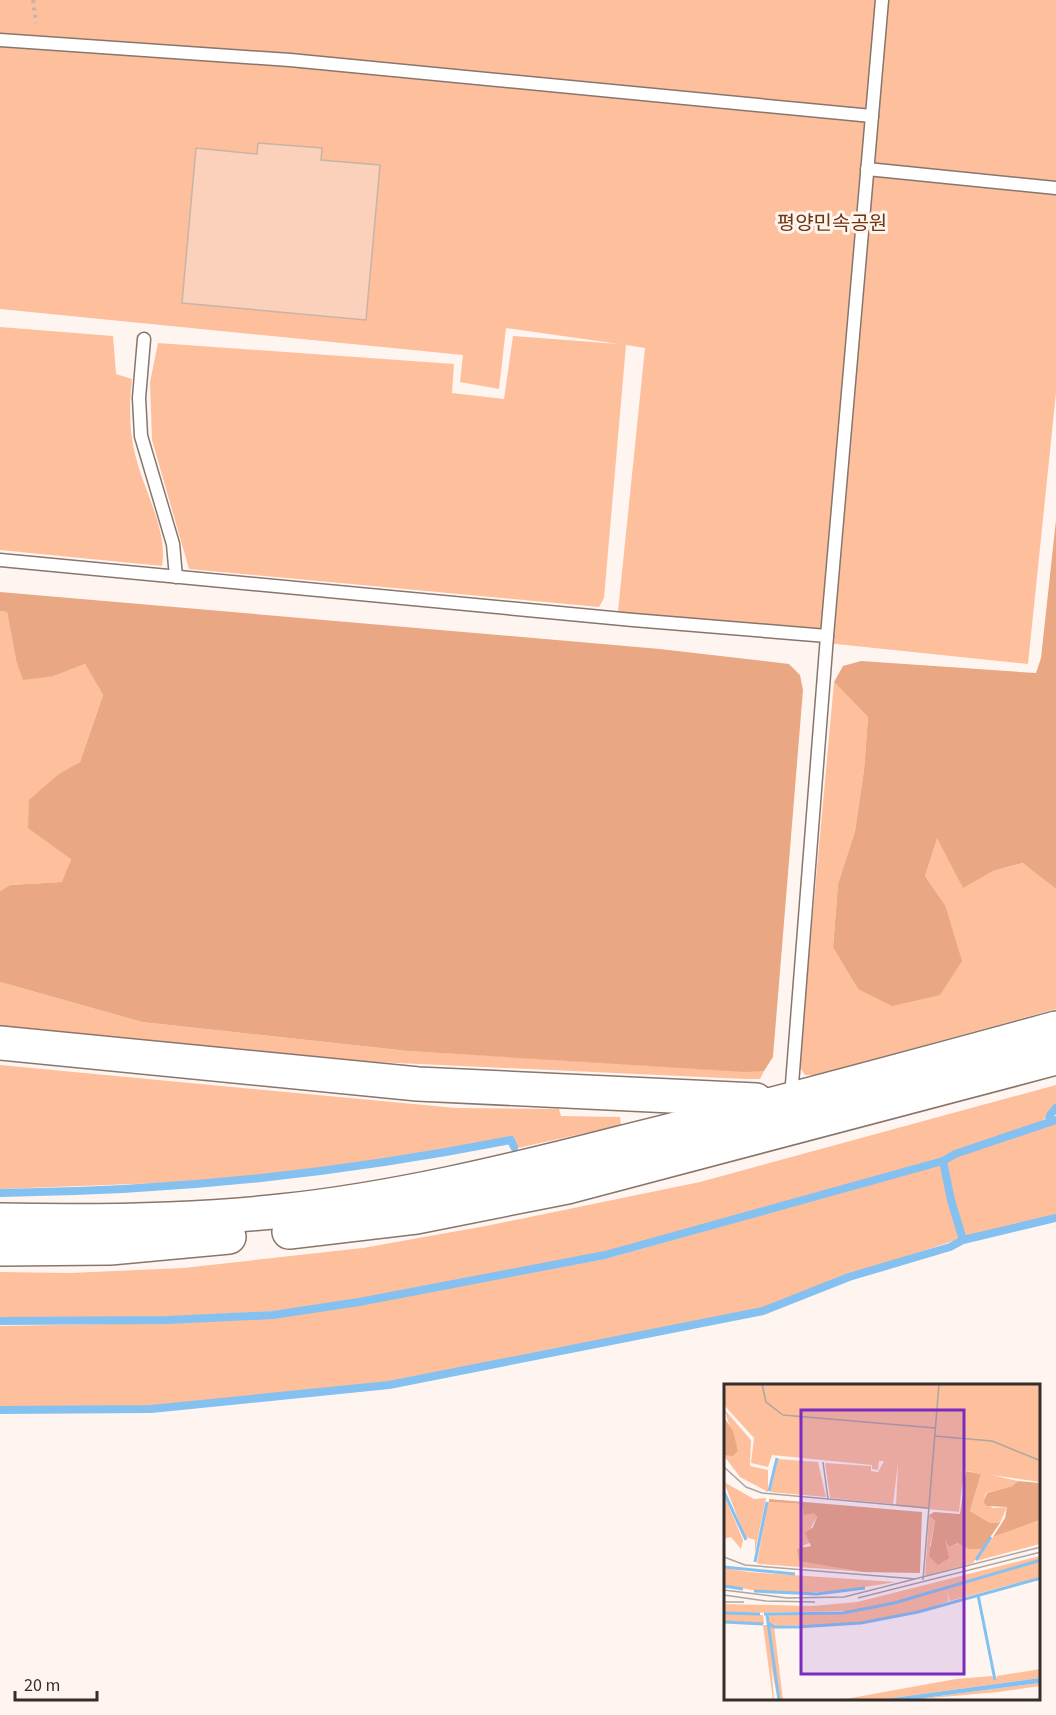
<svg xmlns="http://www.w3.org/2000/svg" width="1056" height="1715" font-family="'Source Sans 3','Noto Sans KR',sans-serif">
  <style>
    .green { fill: #febf9c }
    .forest { fill: #eaa783 }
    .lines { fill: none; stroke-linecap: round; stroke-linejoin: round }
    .stream { stroke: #84c1f1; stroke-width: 8 }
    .building { fill: #fbd1bb; stroke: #c8b3a8; stroke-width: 1.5 }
    .lane-casing { stroke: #88756b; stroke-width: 15 }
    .highway-casing { stroke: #88756b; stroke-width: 36 }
    .path { stroke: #bfb6b2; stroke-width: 4; stroke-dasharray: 3 4.5; stroke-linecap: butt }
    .lane { stroke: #fff; stroke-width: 12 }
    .highway { stroke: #fff; stroke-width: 33 }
    .labels { text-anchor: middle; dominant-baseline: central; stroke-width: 6; stroke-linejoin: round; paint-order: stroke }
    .park-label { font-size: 20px; fill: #70340b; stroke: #fef5f1 }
    .inset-river { fill: none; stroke: #84c1f1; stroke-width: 3 }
    .inset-road { fill: none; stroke: #aea5a1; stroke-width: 1.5 }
    .view { fill: #7b2cbf; fill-opacity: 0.15; stroke: #7b2cbf; stroke-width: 3 }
    .inset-edge { fill: none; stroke: #362e2a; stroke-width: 3 }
  </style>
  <rect width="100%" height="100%" fill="#fef5f1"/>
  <!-- green -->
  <g class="green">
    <polygon points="0,0 1056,0 1056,393 1028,664 617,621 645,348 626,345 604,598 599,607 189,569 152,440 150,382 158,343 454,364 452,393 504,399 513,336 619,344 506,328 499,389 460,382 463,355 0,309"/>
    <path d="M0 327 113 336 116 374 132 379C129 406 129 432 136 458 145 493 168 531 162 566L0 550Z"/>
    <polygon points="0,611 7,612 16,660 54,676 85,664 103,695 80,762 60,773 29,828 71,858 63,882 10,885 0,891"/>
    <polygon points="834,682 868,717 864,770 855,831 838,884 833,946 858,989 945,905 925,876 937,837 963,887 993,871 1024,863 1056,889 1056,1009 816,1075 805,1075 799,1066"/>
    <polygon points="0,982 142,1022 408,1051 764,1071 760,1079 745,1079 333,1060 0,1026"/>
    <polygon points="0,1065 456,1108 559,1109 561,1116 620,1117 621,1125 518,1148 514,1137 324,1169 212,1181 0,1189"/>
    <path d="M1056 1085C1056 1090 1056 1099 1056 1104 1045 1137 971 1139 943 1160L604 1253 360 1300 274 1311 169 1317H0V1272L70 1273 183 1268 363 1248 491 1225 700 1182Z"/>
    <polygon points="1056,1122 1056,1215 965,1238 953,1199 947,1161 956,1156"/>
    <polygon points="941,1165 959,1239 848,1276 762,1308 602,1342 556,1348 389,1383 151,1407 0,1408 0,1326 169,1323 274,1318 360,1305 605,1259"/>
  </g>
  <!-- forest -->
  <g class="forest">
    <polygon points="1056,520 1056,889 1023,863 993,871 963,888 937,838 925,876 945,905 962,961 940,995 892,1006 858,989 833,947 838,884 855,831 864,770 868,717 834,682 843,666 861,661 1036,673 1041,658"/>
    <polygon points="0,592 660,649 789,664 800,675 803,690 773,1057 764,1071 745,1072 408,1051 142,1022 0,982 0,891 10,885 62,882 71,859 28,828 29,800 60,773 80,762 103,695 85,664 54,676 23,680 16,660 7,612 0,611"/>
  </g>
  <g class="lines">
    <!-- stream -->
    <g class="stream">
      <polyline points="1049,1122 1050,1115 1056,1108"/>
      <polyline points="943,1161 951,1200 963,1240"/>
      <path d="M0 1193C176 1191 338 1174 511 1140L514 1147"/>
      <polyline points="0,1321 168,1320 273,1315 359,1302 605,1255 943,1161 955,1154 1056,1120"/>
      <polyline points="0,1410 151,1409 389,1385 763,1311 849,1277 950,1247 963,1240 1056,1218"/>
    </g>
  </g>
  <!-- building -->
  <polygon class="building" points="258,143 322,148 321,160 380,165 366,320 182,303 196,148 257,154"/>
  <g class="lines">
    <!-- lane casing -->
    <g class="lane-casing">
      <g id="lane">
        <polyline points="0,40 290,60 872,116"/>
        <polyline points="867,169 1056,188"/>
        <polyline points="144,339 139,398 141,436 173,544 176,577"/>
        <polyline points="0,560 633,620 827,636"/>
        <polyline points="791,1097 827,636 882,0"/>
      </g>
    </g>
    <!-- highway casing -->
    <g class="highway-casing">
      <g id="highway">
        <polyline points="0,1043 418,1084 756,1100"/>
        <path d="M0 1220C94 1222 188 1221 281 1211 394 1199 506 1172 616 1144 763 1108 910 1068 1056 1028"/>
        <polyline points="289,1232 416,1217 567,1187 1056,1058"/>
        <polyline points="0,1249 110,1248 229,1237"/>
      </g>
    </g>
    <!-- path -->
    <polyline class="path" points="33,0 36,23"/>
    <!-- lane -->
    <use href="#lane" class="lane"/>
    <!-- highway -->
    <use href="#highway" class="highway"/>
  </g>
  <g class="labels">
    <!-- park labels -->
    <g class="park-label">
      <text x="832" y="224">평양민속공원</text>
    </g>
  </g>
  <!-- overview -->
  <g transform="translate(724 1384)">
    <rect width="316" height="316" fill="#fef5f1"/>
    <path d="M0 0H316V98L267 91 294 97 288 102 262 109 259 118 269 124 283 123 276 139H266L246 127 257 90 240 86 235 128 172 122 174 79 169 120 106 114 101 79 147 82V87L154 88 160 77H155L154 86 148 85V81L48 71 44 83 27 79 30 54 0 21ZM0 25 27 56 26 82 44 86V108L16 93 0 72 14 67ZM54 75 94 78 102 113 46 108ZM0 98 30 115 42 114 31 168V156L21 153ZM0 111 19 156 17 165 7 153 0 155ZM44 118 78 120 79 128H90L93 133 86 145 88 158 78 162 140 188 194 192 36 180 33 179ZM205 131 211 137 206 162 222 166 221 155 225 163 235 159 244 165H258L249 179 201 192ZM316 136V160L252 177 269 153ZM316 172V193L226 217 222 205 225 217 194 228 131 240 50 242 59 316H56L44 231 103 230 130 227 0 229V220L88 222 133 218ZM0 184 25 188 172 198 110 208H40L0 201ZM0 230 39 231 40 240 0 238ZM39 241H44L54 316 47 282 50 314 49 316ZM316 285V294L154 316H116L232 295 268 292 272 296 273 292ZM316 299V302L274 308 185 316Z" fill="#febf9c"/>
    <path d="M0 33 9 47 14 67 9 72 0 71ZM242 87 257 90 246 127 266 139H276L258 165H244L234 159 225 163 221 156 225 174 214 181 205 172 211 137 205 131 210 128 236 130ZM294 97 316 99V136L269 153 281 134 283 123 263 122 259 118 263 109 288 102ZM45 115 198 128 196 189 140 188 75 177 73 165 87 162 81 149 89 143 93 133 90 129 80 131 78 120 45 118Z" fill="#eaa783"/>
    <path d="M316 294V299L185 316H154Z" fill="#84c1f1"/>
    <path class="inset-river" d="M45 107 53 74M0 108 22 156M252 176 267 153M31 178 43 118M0 183 71 190M0 202 19 205M30 207 93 210 141 204M254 211 271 296M0 229 36 230M40 230 119 229 170 219 317 176M43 231 55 316M0 238 39 240M44 239 50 243H73L137 239 194 228 317 194"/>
    <path class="inset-road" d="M38 0 42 18 59 31 211 44M210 52 268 57 317 77M99 78 104 115M0 83 22 103 38 109 204 124M0 173 21 181 192 195M199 196 215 0M0 206 63 214 120 213 317 163M0 211 42 217 91 218M134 214 317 168M0 218H20"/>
    <path class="view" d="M77 26H240V290H77Z"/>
    <rect width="316" height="316" class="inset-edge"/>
  </g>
  <!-- scale -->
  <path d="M15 1691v9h82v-9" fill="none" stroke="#362e2a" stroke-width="3"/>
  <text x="24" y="1691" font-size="18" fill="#362e2a" stroke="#fef5f1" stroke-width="4.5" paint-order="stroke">20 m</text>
</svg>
